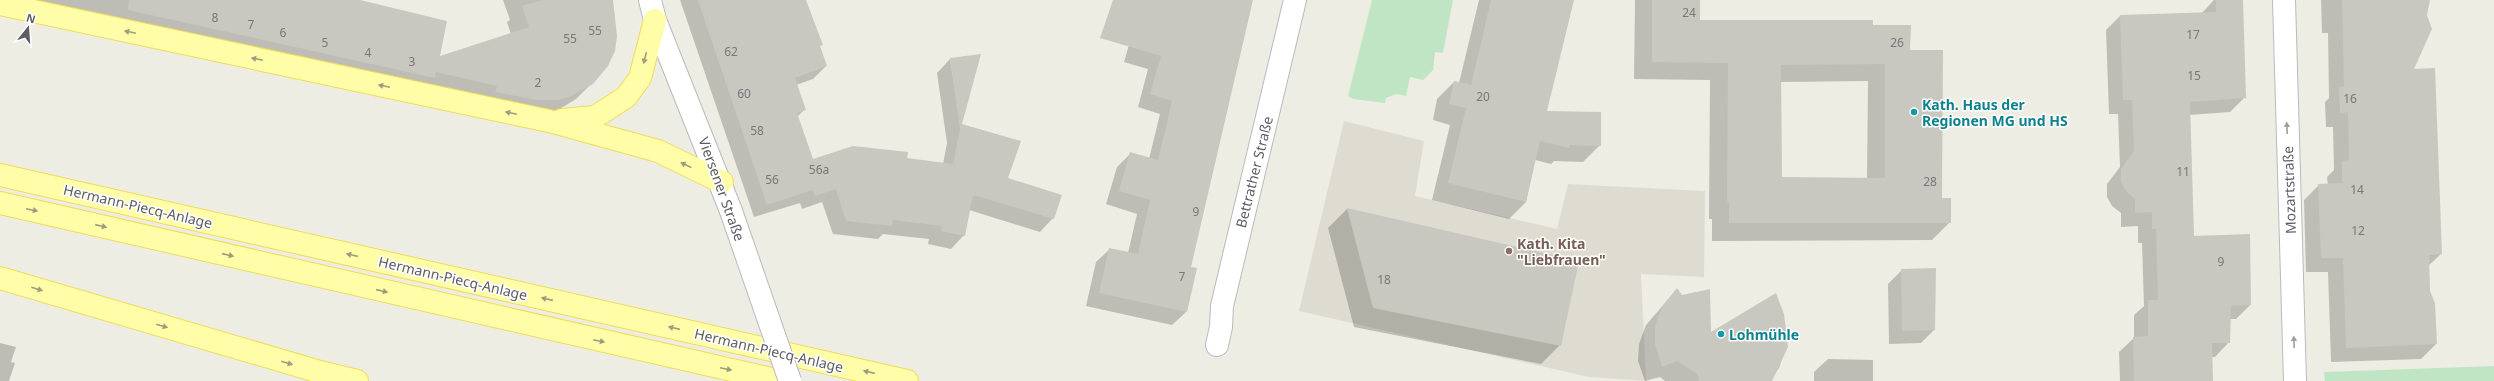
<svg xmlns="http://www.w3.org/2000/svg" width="2494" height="381" font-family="'Noto Sans',sans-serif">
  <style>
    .education { fill: #dedcd1 }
    .green { fill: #bfe5c5 }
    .shadow { fill: #0003; fill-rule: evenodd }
    .building { fill: #c8c7c0; fill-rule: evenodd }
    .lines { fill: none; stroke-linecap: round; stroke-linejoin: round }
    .street-casing { stroke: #b8babf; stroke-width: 24 }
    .secondary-casing { stroke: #b8bac1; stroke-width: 24 }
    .primary-casing { stroke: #f0dc59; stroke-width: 24 }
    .street { stroke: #fff; stroke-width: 22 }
    .secondary { stroke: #fff; stroke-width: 22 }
    .primary { stroke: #fffda7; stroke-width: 22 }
    .secondary-bridge-casing { stroke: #b8bac1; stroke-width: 24; stroke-linecap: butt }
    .secondary-bridge { stroke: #fff; stroke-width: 22 }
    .oneway { fill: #9d9d7e }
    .oneway2 { fill: #9d9ea1 }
    .culture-dot { fill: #0f9aa8; stroke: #fff; stroke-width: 1.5 }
    .education-dot { fill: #8d6e63; stroke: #fff; stroke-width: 1.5 }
    .labels { text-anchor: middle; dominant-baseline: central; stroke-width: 3; stroke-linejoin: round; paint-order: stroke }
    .number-label { font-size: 12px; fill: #76787a }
    .culture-label { font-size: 14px; font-weight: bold; fill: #0d838f; stroke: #fff; text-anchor: start }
    .street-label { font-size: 14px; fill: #5b5d63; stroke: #fff }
    .education-label { font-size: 14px; font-weight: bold; fill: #785e54; stroke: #fff; text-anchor: start }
  </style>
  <rect width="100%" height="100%" fill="#eeede3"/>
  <!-- education -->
  <polygon class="education" points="1344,121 1424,141 1415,196 1557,229 1568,184 1705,191 1704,277 1641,274 1646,381 1589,377 1299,311"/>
  <!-- green -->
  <g class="green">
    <polygon points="1372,0 1453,0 1443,53 1435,52 1433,70 1423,80 1410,77 1406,96 1396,94 1386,98 1385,103 1353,99 1348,96"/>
    <polygon points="2494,366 2494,381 2325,381 2324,372"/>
  </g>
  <!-- shadow -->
  <g class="shadow">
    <polygon points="0,0 359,0 439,57 511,34 507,22 510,20 503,0 610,0 614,12 616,36 592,83 576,99 553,113"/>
    <polygon points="680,0 758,0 826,66 813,79 796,85 805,109 797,117 813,160 905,159 943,164 947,143 937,73 950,59 961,125 1006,179 1053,218 1040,232 969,210 964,235 951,249 928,244 929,239 883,234 878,239 833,234 822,202 802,209 800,203 754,217"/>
    <polygon points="1142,0 1252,0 1190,267 1186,312 1172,325 1086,306 1096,262 1110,249 1128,253 1137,214 1106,204 1117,167 1130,154 1149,159 1160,114 1138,107 1148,69 1124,62"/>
    <polygon points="1479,0 1573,0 1546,112 1600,145 1583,162 1554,161 1551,164 1535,160 1526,202 1509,219 1432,200 1450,125 1433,120 1437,99 1454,82 1459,83"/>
    <path d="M1635 0H1699V21L1872 26 1909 51 1941 199 1950 222 1932 240 1712 241V219H1709L1710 80 1634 79ZM1868 81 1867 179 1781 178 1780 82Z"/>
    <polygon points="2214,0 2242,0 2245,97 2230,112 2189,115 2193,237 2250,305 2236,319 2230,319 2229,342 2215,357 2211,357 2212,381 2120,381 2119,352 2134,338 2134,315 2144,306 2142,243 2138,243 2138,226 2121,227 2121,213 2112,206 2107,197 2107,184 2120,167 2118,114 2109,114 2106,30 2120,16 2202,13"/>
    <polygon points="2321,0 2428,0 2413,70 2441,254 2428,266 2429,291 2436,344 2421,359 2331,362 2328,272 2306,272 2304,200 2319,185 2328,185 2327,177 2334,170 2333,127 2326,127 2325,102 2329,98 2328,33 2322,33"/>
    <polygon points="1347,209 1578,262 1560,345 1541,364 1354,327 1328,228"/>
    <polygon points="1902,270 1934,330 1921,343 1889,344 1888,284"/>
    <polygon points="1677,289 1710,334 1786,347 1779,368 1769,381 1665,381 1660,377 1645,381 1638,361 1639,344 1646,325"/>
    <polygon points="0,343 16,347 11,362 15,363 9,381 0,381"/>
    <polygon points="1828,359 1873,360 1873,381 1814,381 1814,372"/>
  </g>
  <!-- building -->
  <g class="building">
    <polygon points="129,0 360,0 447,21 440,56 529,27 522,6 542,0 613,0 617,36 615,51 608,66 593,84 569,97 558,100 537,100 495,92 497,86 436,72 435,78 128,10"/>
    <polygon points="698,0 806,0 823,45 820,46 827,66 795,78 806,110 797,113 813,159 853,146 908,152 907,158 953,164 960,129 950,58 981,54 962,124 1021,141 1008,178 1062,195 1054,219 973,195 965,236 941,231 942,226 893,220 892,226 846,221 836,189 815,196 813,190 767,205"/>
    <polygon points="1113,0 1253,0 1191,267 1197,268 1187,312 1099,293 1109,248 1138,254 1150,200 1119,191 1130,152 1158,160 1172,101 1150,94 1161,56 1100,38"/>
    <polygon points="1491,0 1574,0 1547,111 1601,112 1601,146 1569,145 1569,148 1540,141 1526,202 1448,183 1466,108 1449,104 1454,81 1471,85"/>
    <path d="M1652 0H1700V20H1873V25H1911L1910 50H1943L1942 198H1951V223H1729V202L1727 201 1728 63 1652 62ZM1885 64V178L1782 177 1781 65Z"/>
    <polygon points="2216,0 2243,0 2246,98 2190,102 2194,236 2250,234 2251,305 2231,306 2230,343 2212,343 2213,381 2134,381 2133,337 2148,336 2148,300 2158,300 2156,229 2152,229 2152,212 2135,213 2135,199 2126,191 2121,182 2121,169 2134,151 2132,100 2123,100 2120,15 2216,12"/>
    <polygon points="2342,0 2430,0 2427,15 2432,29 2414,69 2435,68 2442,254 2429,255 2430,291 2435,303 2437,344 2346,348 2343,258 2321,258 2318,184 2342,183 2342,161 2349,160 2348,112 2340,113 2339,87 2344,86"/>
    <polygon points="1347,208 1579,261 1561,346 1373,308"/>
    <polygon points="1936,268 1935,330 1902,331 1901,269"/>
    <polygon points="1677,288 1682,295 1710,289 1711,332 1776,293 1784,314 1788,347 1772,381 1699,381 1697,374 1677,361 1662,367 1655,344 1655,326 1662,307"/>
  </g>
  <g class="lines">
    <!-- street casing -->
    <g class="street-casing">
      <g id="street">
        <polyline points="2284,0 2295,381"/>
        <polyline points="1217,345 1221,327 1222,306 1295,0"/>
      </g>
    </g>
    <!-- secondary casing -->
    <g class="secondary-casing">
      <polyline id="secondary" points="650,0 655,20 731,211"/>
    </g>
    <!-- primary casing -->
    <g class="primary-casing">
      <g id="primary">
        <polyline points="0,4 549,121 658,151 722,182"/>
        <polyline points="562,120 595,117 626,97 640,78 655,20"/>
        <polyline points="0,175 907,381"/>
        <polyline points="0,203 780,381"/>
        <polyline points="0,278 320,372 357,381"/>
      </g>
    </g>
    <!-- street -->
    <use href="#street" class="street"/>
    <!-- secondary -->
    <use href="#secondary" class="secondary"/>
    <!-- primary -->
    <use href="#primary" class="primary"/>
    <!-- secondary-bridge casing -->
    <g class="secondary-bridge-casing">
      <polyline id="secondary-bridge" points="731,211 790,381"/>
    </g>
    <!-- secondary-bridge -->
    <use href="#secondary-bridge" class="secondary-bridge"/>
  </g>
  <!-- one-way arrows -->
  <defs><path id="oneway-solid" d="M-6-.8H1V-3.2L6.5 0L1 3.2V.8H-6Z"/></defs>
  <g class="oneway">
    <use href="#oneway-solid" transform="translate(130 32) rotate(-168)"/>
    <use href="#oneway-solid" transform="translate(645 58) rotate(104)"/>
    <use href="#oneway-solid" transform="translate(257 59) rotate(-168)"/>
    <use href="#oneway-solid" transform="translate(384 86) rotate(-168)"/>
    <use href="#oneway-solid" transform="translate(511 113) rotate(-168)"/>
    <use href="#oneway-solid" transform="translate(686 165) rotate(-154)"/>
    <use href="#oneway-solid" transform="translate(32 210) rotate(12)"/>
    <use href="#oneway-solid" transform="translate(101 226) rotate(13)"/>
    <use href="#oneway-solid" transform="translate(228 255) rotate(13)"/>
    <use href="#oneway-solid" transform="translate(352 255) rotate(-167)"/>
    <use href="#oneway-solid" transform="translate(37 289) rotate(16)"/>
    <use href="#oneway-solid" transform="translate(382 291) rotate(13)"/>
    <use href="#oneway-solid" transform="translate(547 299) rotate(-167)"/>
    <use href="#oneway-solid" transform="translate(162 326) rotate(16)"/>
    <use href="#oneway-solid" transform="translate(674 328) rotate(-167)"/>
    <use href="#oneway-solid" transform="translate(599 341) rotate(12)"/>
    <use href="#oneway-solid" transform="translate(287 363) rotate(16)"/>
    <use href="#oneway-solid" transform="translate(726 369) rotate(12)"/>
    <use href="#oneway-solid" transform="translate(869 372) rotate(-167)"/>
  </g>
  <g class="oneway2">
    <use href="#oneway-solid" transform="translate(2287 128) rotate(-92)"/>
    <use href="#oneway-solid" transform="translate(2294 342) rotate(-92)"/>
  </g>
  <!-- markers -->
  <g class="culture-dot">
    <circle cx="1914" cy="112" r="4"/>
    <circle cx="1721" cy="334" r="4"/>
  </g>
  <circle class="education-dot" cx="1509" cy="251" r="4"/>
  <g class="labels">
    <!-- number labels -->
    <g class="number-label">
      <text x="1689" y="12">24</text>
      <text x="215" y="17">8</text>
      <text x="251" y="24">7</text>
      <text x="595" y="30">55</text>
      <text x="283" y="32">6</text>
      <text x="2193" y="34">17</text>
      <text x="570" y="38">55</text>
      <text x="325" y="42">5</text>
      <text x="1897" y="42">26</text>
      <text x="731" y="51">62</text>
      <text x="368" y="52">4</text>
      <text x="412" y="61">3</text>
      <text x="2194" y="75">15</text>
      <text x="538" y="82">2</text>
      <text x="744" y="93">60</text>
      <text x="1483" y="96">20</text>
      <text x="2350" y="98">16</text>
      <text x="757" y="130">58</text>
      <text x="819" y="169">56a</text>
      <text x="2183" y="171">11</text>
      <text x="772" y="179">56</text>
      <text x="1930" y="181">28</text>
      <text x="2357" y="189">14</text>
      <text x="1196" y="211">9</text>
      <text x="2358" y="230">12</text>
      <text x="2221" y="261">9</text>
      <text x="1182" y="276">7</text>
      <text x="1384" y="279">18</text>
    </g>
    <!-- culture labels -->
    <g class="culture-label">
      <text x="1922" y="104">Kath. Haus der<tspan x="1922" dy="16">Regionen MG und HS</tspan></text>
      <text x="1729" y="334">Lohmühle</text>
    </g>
    <!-- street labels -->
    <g class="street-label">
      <text transform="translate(1254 172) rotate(-76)">Bettrather Straße</text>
      <text transform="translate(722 189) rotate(70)">Viersener Straße</text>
      <text transform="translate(2289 190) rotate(-92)">Mozartstraße</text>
      <text transform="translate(138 206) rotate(13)">Hermann-Piecq-Anlage</text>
      <text transform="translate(453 278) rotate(13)">Hermann-Piecq-Anlage</text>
      <text transform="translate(769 350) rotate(13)">Hermann-Piecq-Anlage</text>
    </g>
    <!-- education labels -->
    <g class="education-label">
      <text x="1517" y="243">Kath. Kita<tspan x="1517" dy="16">"Liebfrauen"</tspan></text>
    </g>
  </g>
  <!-- north arrow -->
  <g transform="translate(28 28) rotate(17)" stroke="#ffffff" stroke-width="3" paint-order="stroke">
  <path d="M0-3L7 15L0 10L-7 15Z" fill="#5b5d63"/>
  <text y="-6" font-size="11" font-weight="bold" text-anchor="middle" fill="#5b5d63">N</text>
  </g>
</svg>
